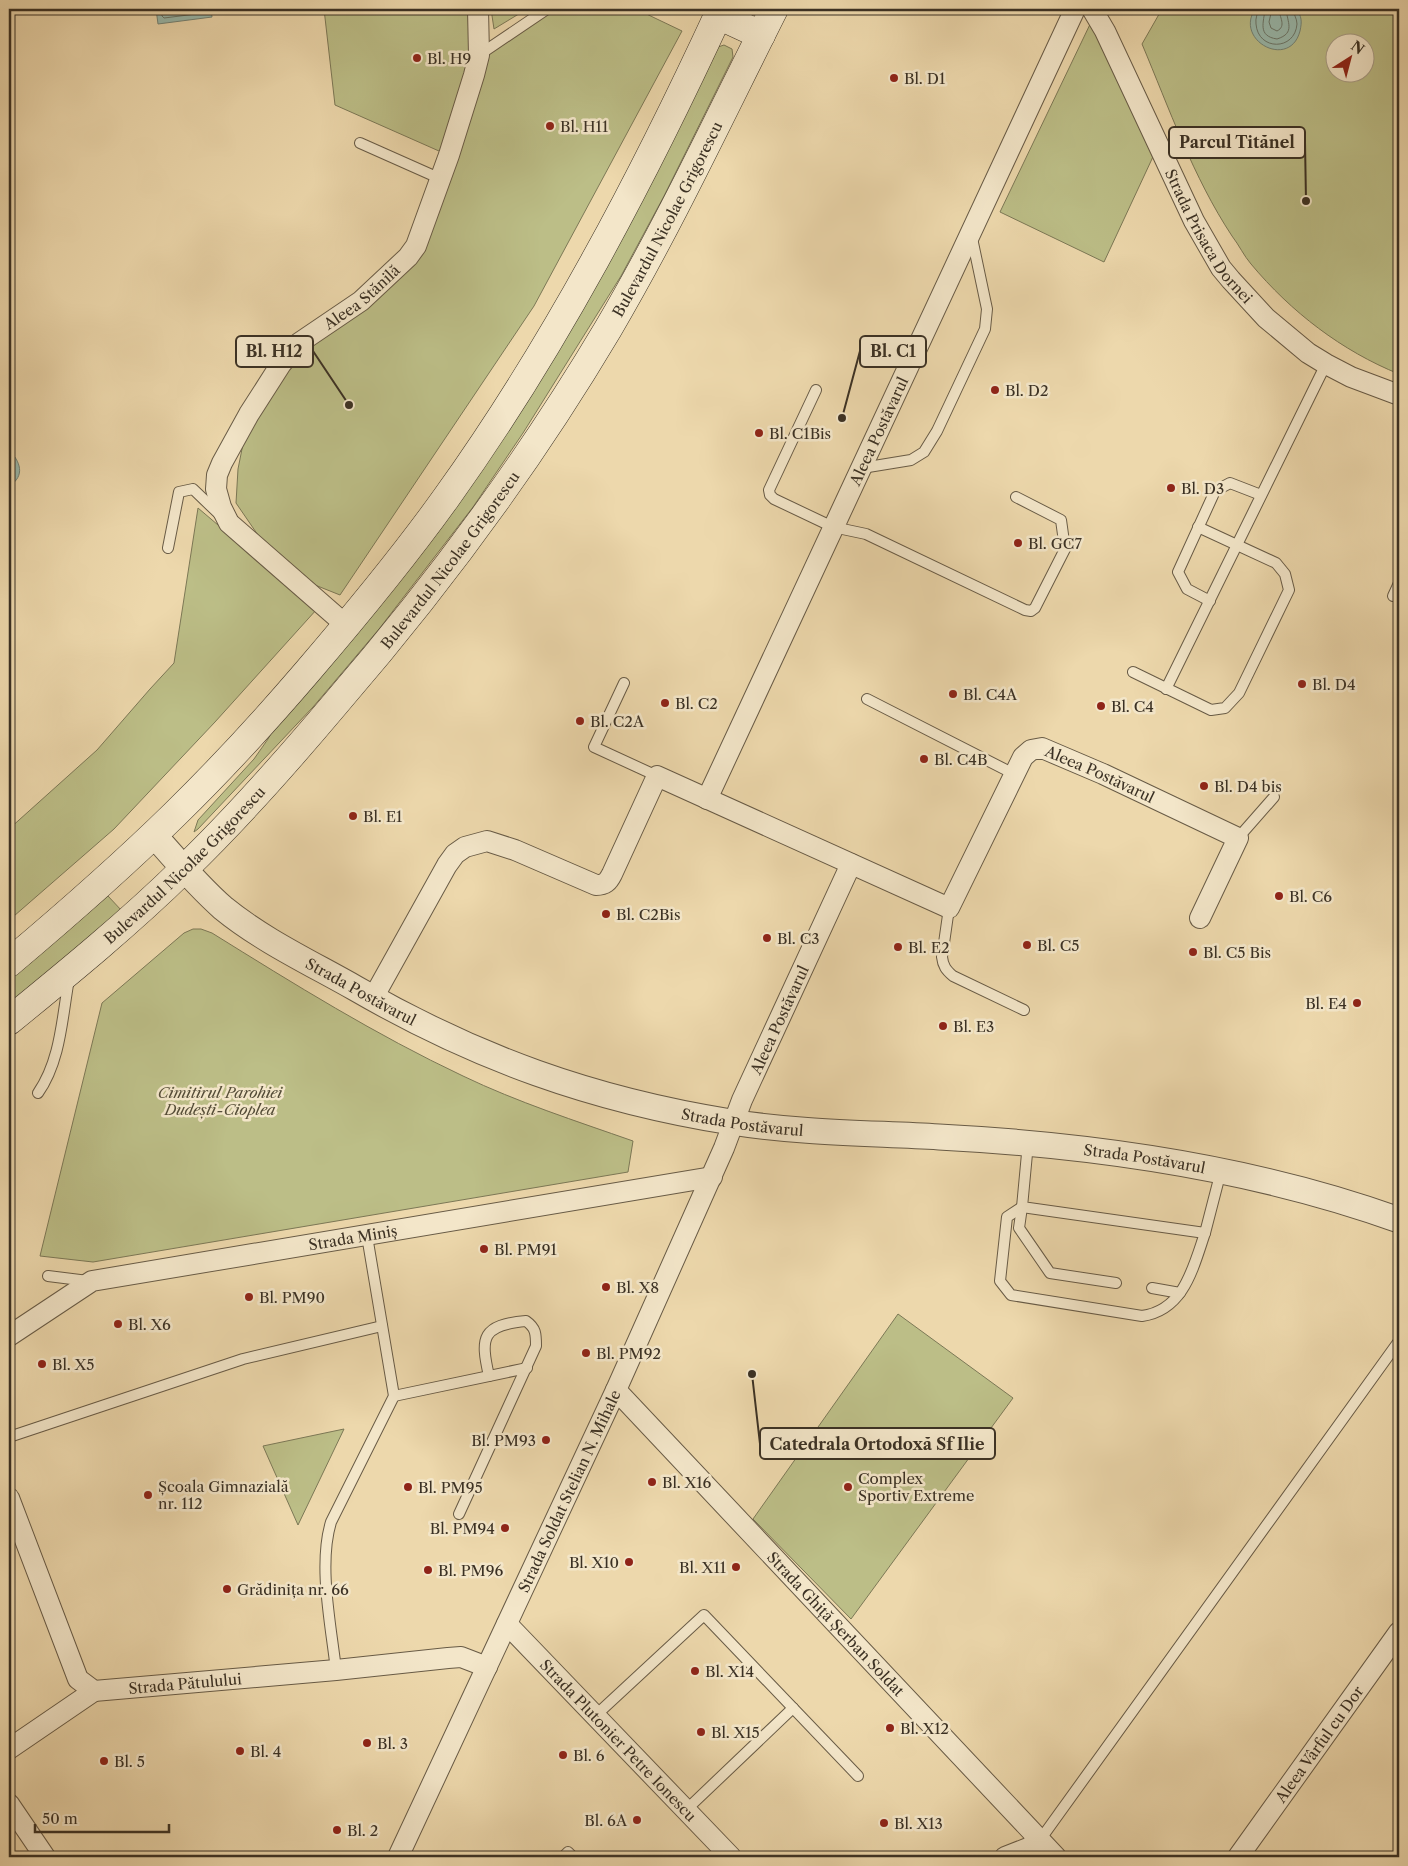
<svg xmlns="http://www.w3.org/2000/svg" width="1408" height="1866" font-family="'Libre Caslon Text',serif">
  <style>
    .green { fill: #bcbe87; stroke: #7c7856; fill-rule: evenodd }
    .water { fill: #99b9ac; stroke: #738376 }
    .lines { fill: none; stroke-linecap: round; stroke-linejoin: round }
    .shore { stroke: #6a7568; stroke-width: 1 }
    .service-casing { stroke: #685b46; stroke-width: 12 }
    .minor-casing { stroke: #685b46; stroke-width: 22 }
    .tertiary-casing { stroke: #685b46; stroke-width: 27 }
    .secondary-casing { stroke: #3b3124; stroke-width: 29 }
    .service { stroke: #f3e6c9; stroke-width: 10 }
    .minor { stroke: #f3e6c9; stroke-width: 20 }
    .tertiary { stroke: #f3e6c9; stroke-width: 25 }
    .secondary { stroke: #f3e6c9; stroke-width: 28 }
    .poi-dot { fill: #8f2418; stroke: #f3e6c9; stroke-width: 2 }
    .labels { text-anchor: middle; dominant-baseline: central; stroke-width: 5; stroke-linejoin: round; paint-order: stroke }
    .poi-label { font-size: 15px; fill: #3b3124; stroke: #f3e6c9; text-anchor: start }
    .street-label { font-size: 15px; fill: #3b3124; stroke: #f3e6c9 }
    .park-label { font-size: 15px; font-style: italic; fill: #554d38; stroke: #f3e6c9 }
    .leader { fill: none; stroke: #3b3124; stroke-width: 2 }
    .callout-dot { fill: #3b3124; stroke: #f3e6c9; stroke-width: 2 }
    .callout { fill: #f3e6c9; stroke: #3b3124; stroke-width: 2 }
    .callout-label { font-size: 16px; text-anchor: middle; font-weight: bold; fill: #3b3124 }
  </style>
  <rect width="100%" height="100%" fill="#edd8ac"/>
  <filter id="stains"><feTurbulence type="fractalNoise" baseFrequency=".004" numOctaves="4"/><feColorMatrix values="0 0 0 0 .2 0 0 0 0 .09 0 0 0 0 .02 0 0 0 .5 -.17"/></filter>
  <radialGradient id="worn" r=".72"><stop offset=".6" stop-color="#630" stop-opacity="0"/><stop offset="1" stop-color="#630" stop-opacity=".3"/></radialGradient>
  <!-- green -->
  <g class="green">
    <polygon points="324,9 469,9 479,54 547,9 636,9 682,31 534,306 340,595 310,583 260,538 236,503 238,469 249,414 281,364 408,257 448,155 335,105"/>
    <polygon points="491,9 527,9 494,29"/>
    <path d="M1162 9H1399V374C1342 351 1291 312 1251 264 1244 256 1239 245 1232 236 1193 177 1169 108 1142 44ZM1336 42H1366V72H1336Z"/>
    <polygon points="1094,16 1158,146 1104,262 1000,212"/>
    <polygon points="724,45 732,49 733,57 664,196 621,276 523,433 473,507 379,629 313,707 198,829 194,832 198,820 254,759 268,739 282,714 362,616 715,48"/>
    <polygon points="198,508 317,609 215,722 114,829 14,916 9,911 9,829 97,750 150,689 174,663"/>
    <polygon points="108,896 122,911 9,1009 9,981"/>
    <path d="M193 929H201L212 933C294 984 376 1035 463 1076 517 1102 576 1121 633 1141L628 1172 93 1262 40 1256 102 1003 184 933Z"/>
    <polygon points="898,1314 1013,1398 851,1619 753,1519"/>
    <polygon points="344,1429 298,1525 263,1446"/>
  </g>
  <!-- water -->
  <g class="water">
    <polygon points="156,9 211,9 212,17 158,24"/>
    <path d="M1255 9H1296C1302 16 1302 22 1300 31 1290 70 1234 41 1255 9Z"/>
    <path d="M9 450C20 461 26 476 9 486Z"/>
  </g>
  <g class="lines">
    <!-- shore -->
    <g class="shore">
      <polyline points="161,9 162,16 164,18 204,13 206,9"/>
      <path d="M1258 9C1258 14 1255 18 1256 24 1258 51 1295 51 1297 24 1297 18 1293 14 1293 9"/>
      <path d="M1265 9C1264 22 1257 36 1277 39 1296 33 1287 22 1286 9"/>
      <path d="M1272 9 1269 22 1271 28 1277 31C1287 26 1279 17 1279 9"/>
    </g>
    <!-- service casing -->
    <g class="service-casing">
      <g id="service">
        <polyline points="479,55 547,9"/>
        <polyline points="360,143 441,179"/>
        <polyline points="816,390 769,490 770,495 774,499 833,527 866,534 1025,610 1031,611 1035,608 1065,549 1061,520 1016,497"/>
        <polyline points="862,468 911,460 924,452 937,431 985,329 987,309 972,238"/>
        <polyline points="168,548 179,492 193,489 219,514"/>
        <polyline points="1393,596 1399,583"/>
        <polyline points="1210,601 1187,589 1178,572 1215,491 1230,483 1261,495"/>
        <polyline points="1133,672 1211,710 1225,708 1239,693 1289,590 1285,574 1276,563 1198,527"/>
        <polyline points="624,683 594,747 657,776"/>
        <polyline points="1166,689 1326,364"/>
        <polyline points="867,699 1014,774"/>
        <polyline points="1238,838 1274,797"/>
        <path d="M949 908 942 957C943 966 946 970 953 976L1024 1010"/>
        <path d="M38 1093C61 1060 62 1017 69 979"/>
        <polyline points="1028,1143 1022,1207 1205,1233 1221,1171"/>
        <path d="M1022 1207 1007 1217 1000 1281 1011 1295 1142 1316C1184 1310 1193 1268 1205 1233"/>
        <polyline points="1022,1207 1019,1228 1050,1273 1116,1283"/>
        <polyline points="48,1276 88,1281"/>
        <polyline points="1152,1288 1180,1293"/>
        <polyline points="394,1396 527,1368"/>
        <polyline points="9,1437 243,1359 382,1326"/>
        <path d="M459 1514 536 1346C536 1334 536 1328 526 1321 482 1325 480 1337 489 1376"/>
        <path d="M336 1670C331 1625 318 1565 331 1522L394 1396 367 1236"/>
        <polyline points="595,1716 704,1615 858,1776"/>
        <polyline points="686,1810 793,1708"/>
        <polyline points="1040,1840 1399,1341"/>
        <polyline points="563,1857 568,1852 573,1857"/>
      </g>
    </g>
    <!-- minor casing -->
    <g class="minor-casing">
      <g id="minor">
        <path id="s1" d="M1092 9 1105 31 1194 221 1221 268 1231 280 1266 318 1308 353 1326 364 1351 377 1399 395"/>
        <path id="s2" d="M347 626 229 523 221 507 216 489 217 475 222 463 249 414 281 364 299 343 361 301 408 257 416 246 449 155 474 75 479 55 478 9"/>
        <path id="s3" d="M707 799 1075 9"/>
        <path id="s4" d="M373 998 447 865 455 854 465 847 487 841 515 850 596 885C605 885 608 882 612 874L657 776 949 908 1023 757 1031 750 1042 748 1103 774 1238 838 1200 918"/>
        <path id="s5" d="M9 1336 92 1281 712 1177"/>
        <path id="s6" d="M616 1390 1056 1857"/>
        <path id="s7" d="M9 1498 78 1679 94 1691 336 1670 448 1658 461 1657 487 1667"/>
        <path id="s8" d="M507 1624 731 1857"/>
        <polyline points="9,1749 94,1691"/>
        <polyline points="9,1804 45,1857"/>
        <path id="s9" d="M398 1857 616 1390 724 1148 742 1100 851 864"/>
        <polyline points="1005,1857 1028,1848 1040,1840"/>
        <path id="s10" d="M1238 1857 1399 1632"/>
      </g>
    </g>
    <!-- tertiary casing -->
    <g class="tertiary-casing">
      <g id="tertiary">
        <path id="s11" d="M154 835C176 860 198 886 223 908 262 940 311 963 355 988 476 1058 593 1100 731 1122 800 1133 870 1133 939 1137 1094 1145 1252 1167 1399 1220"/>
      </g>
    </g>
    <!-- secondary casing -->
    <g class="secondary-casing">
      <g id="secondary">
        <polyline points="718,15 761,35"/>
        <path d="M9 963C66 915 122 866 175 814 221 769 265 721 307 672 355 616 403 558 446 498 555 346 643 178 721 9"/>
        <path id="s12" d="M9 1021C69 972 129 923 184 869 238 817 288 760 336 703 437 586 529 462 608 329 669 225 720 116 774 9"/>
      </g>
    </g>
    <!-- service -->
    <use href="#service" class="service"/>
    <!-- minor -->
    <use href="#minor" class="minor"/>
    <!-- tertiary -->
    <use href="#tertiary" class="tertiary"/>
    <!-- secondary -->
    <use href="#secondary" class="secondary"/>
  </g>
  <!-- markers -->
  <g class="poi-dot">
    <circle cx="417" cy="58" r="5"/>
    <circle cx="894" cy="78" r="5"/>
    <circle cx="550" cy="126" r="5"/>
    <circle cx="995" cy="390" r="5"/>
    <circle cx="759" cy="433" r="5"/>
    <circle cx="1171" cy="488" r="5"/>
    <circle cx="1018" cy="543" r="5"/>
    <circle cx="1302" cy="684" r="5"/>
    <circle cx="953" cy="694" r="5"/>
    <circle cx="665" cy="703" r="5"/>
    <circle cx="1101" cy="706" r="5"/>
    <circle cx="580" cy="721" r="5"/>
    <circle cx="924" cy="759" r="5"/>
    <circle cx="1204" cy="786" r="5"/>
    <circle cx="353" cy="816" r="5"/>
    <circle cx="1279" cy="896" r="5"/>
    <circle cx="606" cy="914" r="5"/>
    <circle cx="767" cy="938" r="5"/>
    <circle cx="1027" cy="945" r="5"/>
    <circle cx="898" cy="947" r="5"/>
    <circle cx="1193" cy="952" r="5"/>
    <circle cx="1357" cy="1003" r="5"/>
    <circle cx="943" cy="1026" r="5"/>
    <circle cx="484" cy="1249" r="5"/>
    <circle cx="606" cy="1287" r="5"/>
    <circle cx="249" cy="1297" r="5"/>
    <circle cx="118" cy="1324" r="5"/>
    <circle cx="586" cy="1353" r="5"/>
    <circle cx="42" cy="1364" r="5"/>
    <circle cx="546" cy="1440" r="5"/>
    <circle cx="652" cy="1482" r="5"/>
    <circle cx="408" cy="1487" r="5"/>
    <circle cx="848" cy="1487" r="5"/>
    <circle cx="148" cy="1495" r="5"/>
    <circle cx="505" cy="1528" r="5"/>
    <circle cx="629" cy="1562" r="5"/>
    <circle cx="736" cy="1567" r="5"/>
    <circle cx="428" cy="1570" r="5"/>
    <circle cx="227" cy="1589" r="5"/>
    <circle cx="695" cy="1671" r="5"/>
    <circle cx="890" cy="1728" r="5"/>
    <circle cx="701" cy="1732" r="5"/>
    <circle cx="367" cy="1743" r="5"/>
    <circle cx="240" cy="1751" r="5"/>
    <circle cx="563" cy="1755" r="5"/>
    <circle cx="104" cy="1761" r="5"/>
    <circle cx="637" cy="1820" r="5"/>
    <circle cx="884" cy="1823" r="5"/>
    <circle cx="337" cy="1830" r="5"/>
  </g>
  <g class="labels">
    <!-- poi labels -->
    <g class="poi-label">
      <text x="427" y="58">Bl. H9</text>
      <text x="904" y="78">Bl. D1</text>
      <text x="560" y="126">Bl. H11</text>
      <text x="1005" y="390">Bl. D2</text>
      <text x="769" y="433">Bl. C1Bis</text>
      <text x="1181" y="488">Bl. D3</text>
      <text x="1028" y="543">Bl. GC7</text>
      <text x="1312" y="684">Bl. D4</text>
      <text x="963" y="694">Bl. C4A</text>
      <text x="675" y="703">Bl. C2</text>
      <text x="1111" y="706">Bl. C4</text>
      <text x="590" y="721">Bl. C2A</text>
      <text x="934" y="759">Bl. C4B</text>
      <text x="1214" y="786">Bl. D4 bis</text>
      <text x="363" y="816">Bl. E1</text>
      <text x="1289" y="896">Bl. C6</text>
      <text x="616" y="914">Bl. C2Bis</text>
      <text x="777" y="938">Bl. C3</text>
      <text x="1037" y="945">Bl. C5</text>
      <text x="908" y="947">Bl. E2</text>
      <text x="1203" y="952">Bl. C5 Bis</text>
      <text x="1347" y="1003" text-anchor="end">Bl. E4</text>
      <text x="953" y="1026">Bl. E3</text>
      <text x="494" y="1249">Bl. PM91</text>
      <text x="616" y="1287">Bl. X8</text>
      <text x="259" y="1297">Bl. PM90</text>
      <text x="128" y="1324">Bl. X6</text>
      <text x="596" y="1353">Bl. PM92</text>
      <text x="52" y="1364">Bl. X5</text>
      <text x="536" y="1440" text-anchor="end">Bl. PM93</text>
      <text x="858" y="1478">Complex<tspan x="858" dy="17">Sportiv Extreme</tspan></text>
      <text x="662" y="1482">Bl. X16</text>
      <text x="158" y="1486">Școala Gimnazială<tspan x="158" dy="17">nr. 112</tspan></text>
      <text x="418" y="1487">Bl. PM95</text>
      <text x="495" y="1528" text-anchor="end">Bl. PM94</text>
      <text x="619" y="1562" text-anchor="end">Bl. X10</text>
      <text x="726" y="1567" text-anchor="end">Bl. X11</text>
      <text x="438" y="1570">Bl. PM96</text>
      <text x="237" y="1589">Grădinița nr. 66</text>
      <text x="705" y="1671">Bl. X14</text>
      <text x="900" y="1728">Bl. X12</text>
      <text x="711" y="1732">Bl. X15</text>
      <text x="377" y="1743">Bl. 3</text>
      <text x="250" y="1751">Bl. 4</text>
      <text x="573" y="1755">Bl. 6</text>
      <text x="114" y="1761">Bl. 5</text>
      <text x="627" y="1820" text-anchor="end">Bl. 6A</text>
      <text x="894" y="1823">Bl. X13</text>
      <text x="347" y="1830">Bl. 2</text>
    </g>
    <!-- street labels -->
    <g class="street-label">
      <text stroke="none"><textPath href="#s12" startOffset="1045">Bulevardul Nicolae Grigorescu</textPath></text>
      <text stroke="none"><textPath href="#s1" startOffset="256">Strada Prisaca Dornei</textPath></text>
      <text stroke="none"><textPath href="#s2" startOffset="441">Aleea Stănilă</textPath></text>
      <text stroke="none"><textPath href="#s3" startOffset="406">Aleea Postăvarul</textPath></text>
      <text stroke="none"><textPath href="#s12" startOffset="640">Bulevardul Nicolae Grigorescu</textPath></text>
      <text stroke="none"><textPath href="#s4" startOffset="1021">Aleea Postăvarul</textPath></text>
      <text stroke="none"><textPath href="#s12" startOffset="235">Bulevardul Nicolae Grigorescu</textPath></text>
      <text stroke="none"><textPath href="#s11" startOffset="262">Strada Postăvarul</textPath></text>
      <text stroke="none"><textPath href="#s9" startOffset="920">Aleea Postăvarul</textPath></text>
      <text stroke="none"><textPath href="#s11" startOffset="668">Strada Postăvarul</textPath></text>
      <text stroke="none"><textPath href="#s11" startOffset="1072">Strada Postăvarul</textPath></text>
      <text stroke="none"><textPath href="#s5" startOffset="364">Strada Miniș</textPath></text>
      <text stroke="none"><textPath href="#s9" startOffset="404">Strada Soldat Stelian N. Mihale</textPath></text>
      <text stroke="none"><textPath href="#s6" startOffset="321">Strada Ghiță Șerban Soldat</textPath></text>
      <text stroke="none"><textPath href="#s7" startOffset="305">Strada Pătulului</textPath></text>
      <text stroke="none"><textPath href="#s8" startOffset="161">Strada Plutonier Petre Ionescu</textPath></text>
      <text stroke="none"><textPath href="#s10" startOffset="139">Aleea Vârful cu Dor</textPath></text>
    </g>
    <!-- park labels -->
    <g class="park-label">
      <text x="220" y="1092">Cimitirul Parohiei<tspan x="220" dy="17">Dudești-Cioplea</tspan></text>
    </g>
  </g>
  <!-- callouts -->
  <path class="leader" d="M1306 201L1305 142M842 418L860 351M349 405L313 351M752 1374L760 1444"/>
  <g class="callout-dot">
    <circle cx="1306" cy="201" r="5"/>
    <circle cx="842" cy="418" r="5"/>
    <circle cx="349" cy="405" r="5"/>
    <circle cx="752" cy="1374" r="5"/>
  </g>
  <g class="callout">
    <rect x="1169" y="127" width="136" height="31" rx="5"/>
    <rect x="860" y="336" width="66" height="31" rx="5"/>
    <rect x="236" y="336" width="77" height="31" rx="5"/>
    <rect x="760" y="1428" width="235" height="31" rx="5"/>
  </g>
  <g class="callout-label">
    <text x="1237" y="148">Parcul Titănel</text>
    <text x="893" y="357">Bl. C1</text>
    <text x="274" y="357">Bl. H12</text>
    <text x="877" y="1450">Catedrala Ortodoxă Sf Ilie</text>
  </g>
  <!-- margin -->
  <rect width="1408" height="1866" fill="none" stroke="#edd8ac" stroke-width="30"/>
  <rect x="10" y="10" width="1388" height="1846" fill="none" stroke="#3b3124" stroke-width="2.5"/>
  <rect x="15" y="15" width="1378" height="1836" fill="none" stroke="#3b3124"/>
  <!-- north arrow -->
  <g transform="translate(1350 58) rotate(36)"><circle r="24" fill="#f3e6c9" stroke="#a99e87"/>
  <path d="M0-4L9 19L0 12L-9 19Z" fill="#8f2418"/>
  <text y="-8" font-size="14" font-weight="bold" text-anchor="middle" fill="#3b3124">N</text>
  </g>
  <!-- scale -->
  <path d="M35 1824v8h134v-8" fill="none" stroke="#3b3124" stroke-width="2.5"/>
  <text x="42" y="1824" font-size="15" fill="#3b3124" stroke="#f3e6c9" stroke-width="4" paint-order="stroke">50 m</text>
  <rect width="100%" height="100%" filter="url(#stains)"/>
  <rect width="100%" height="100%" fill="url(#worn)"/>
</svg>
